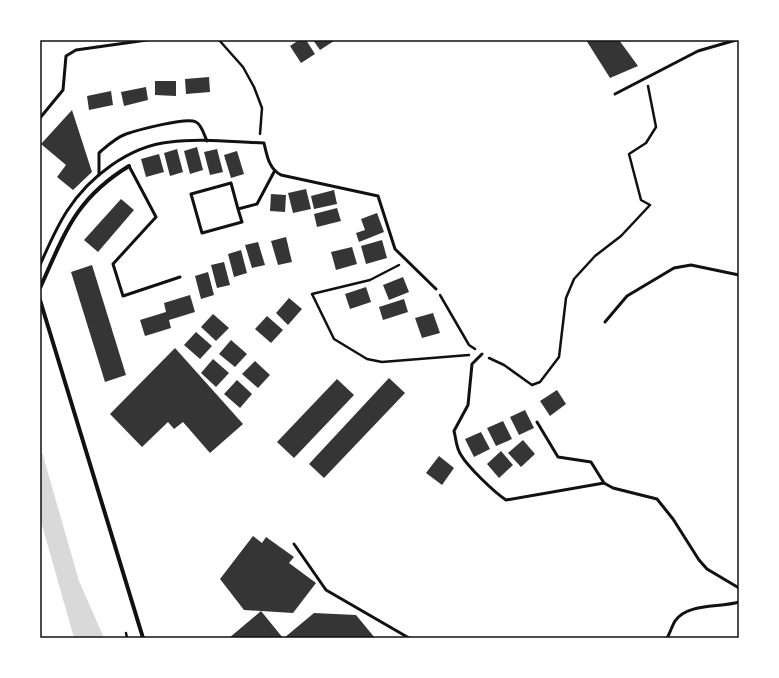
<svg xmlns="http://www.w3.org/2000/svg" width="779" height="678" font-family="Signika,sans-serif">
  <style>
    .water { fill: #d9d9d9 }
    .building { fill: #353535 }
    .lines { fill: none; stroke-linecap: round; stroke-linejoin: round }
    .path { stroke: #111; stroke-width: 2.5 }
    .service { stroke: #111; stroke-width: 3 }
    .minor { stroke: #111; stroke-width: 4 }
    .neatline { fill: none; stroke: #111; stroke-width: 1.5 }
  </style>
  <rect width="100%" height="100%" fill="#fff"/>
  <!-- water -->
  <polygon class="water" points="40,445 79,581 104,638 74,638 40,518"/>
  <!-- building -->
  <g class="building">
    <polygon points="299,40 306,40 315,54 301,63 290,46"/>
    <polygon points="313,40 333,40 334,41 320,50"/>
    <polygon points="586,40 619,40 638,66 610,78"/>
    <polygon points="209,77 210,92 186,94 185,79"/>
    <polygon points="155,81 176,81 176,96 155,95"/>
    <polygon points="146,87 148,100 124,106 121,92"/>
    <polygon points="111,91 113,105 89,110 87,96"/>
    <polygon points="72,110 92,172 73,190 57,177 66,165 41,144"/>
    <polygon points="197,147 203,170 190,174 184,151"/>
    <polygon points="177,149 183,172 170,176 164,153"/>
    <polygon points="217,149 223,172 210,175 204,152"/>
    <polygon points="237,151 244,174 231,178 224,155"/>
    <polygon points="159,154 164,172 146,177 141,159"/>
    <polygon points="306,189 311,209 293,213 288,193"/>
    <polygon points="334,190 337,204 314,209 311,196"/>
    <polygon points="271,194 286,195 285,212 270,211"/>
    <polygon points="121,199 134,210 98,252 84,240"/>
    <polygon points="337,208 341,221 317,227 314,214"/>
    <polygon points="377,213 384,232 359,242 356,233 365,230 361,219"/>
    <polygon points="286,237 292,262 278,265 271,241"/>
    <polygon points="382,240 387,258 366,264 361,246"/>
    <polygon points="258,242 265,265 252,268 245,245"/>
    <polygon points="352,247 357,264 336,270 331,252"/>
    <polygon points="241,250 247,273 234,277 228,254"/>
    <polygon points="224,262 230,285 217,288 211,265"/>
    <polygon points="92,265 126,375 105,382 71,272"/>
    <polygon points="208,272 214,295 201,299 195,276"/>
    <polygon points="403,277 409,292 389,300 383,285"/>
    <polygon points="366,287 371,302 350,309 345,294"/>
    <polygon points="190,295 195,312 169,320 171,328 145,336 140,320 166,312 164,303"/>
    <polygon points="289,298 302,309 288,325 276,313"/>
    <polygon points="404,299 408,312 383,320 379,307"/>
    <polygon points="433,313 440,333 422,338 415,318"/>
    <polygon points="213,314 229,328 216,341 201,327"/>
    <polygon points="267,316 283,330 271,343 255,329"/>
    <polygon points="196,332 212,346 200,359 184,345"/>
    <polygon points="231,340 247,354 235,367 219,354"/>
    <polygon points="175,348 243,424 210,453 183,422 174,429 168,422 142,447 110,414"/>
    <polygon points="213,359 229,373 216,387 201,373"/>
    <polygon points="255,361 270,375 258,388 242,374"/>
    <polygon points="389,378 405,393 324,478 309,464"/>
    <polygon points="337,379 354,395 294,458 277,442"/>
    <polygon points="237,380 252,394 240,408 224,394"/>
    <polygon points="557,390 566,404 550,416 540,401"/>
    <polygon points="525,410 534,428 519,435 510,417"/>
    <polygon points="503,421 512,439 496,446 487,428"/>
    <polygon points="481,432 490,449 474,457 465,439"/>
    <polygon points="523,440 535,454 521,467 508,453"/>
    <polygon points="501,451 513,465 499,478 487,464"/>
    <polygon points="439,456 454,468 442,485 426,473"/>
    <polygon points="253,536 262,543 266,537 294,557 289,563 316,583 293,613 261,611 283,638 229,638 261,611 244,610 220,579"/>
    <polygon points="314,613 356,615 375,638 284,638"/>
  </g>
  <g class="lines">
    <!-- path -->
    <g class="path">
      <polyline points="219,40 243,67 254,87 262,108 260,134"/>
      <polyline points="399,265 370,280 312,294 334,339 367,359 382,362 469,355"/>
      <polyline points="440,295 469,345 475,349"/>
      <polyline points="489,358 504,365 532,385 540,382 559,357 566,298 574,279 595,256 621,236 650,205 641,200 629,154 646,143 656,127 648,86"/>
      <polyline points="126,633 127,638"/>
    </g>
    <!-- service -->
    <g class="service">
      <polyline points="615,94 698,51 736,40"/>
      <polyline points="40,118 63,90 66,56 76,50 147,40"/>
      <polyline points="129,166 156,217 113,264 123,296 180,277"/>
      <path d="M99 175V153C107 146 115 138 126 134 138 130 186 117 196 122 202 125 204 135 207 141"/>
      <polyline points="238,209 242,222 202,233 191,194 231,183 238,209 257,204 274,172"/>
      <path d="M40 265C48 247 56 228 67 211 89 177 129 146 170 142 201 138 233 142 264 143 267 156 269 169 281 175L378 196 395 249 436 289"/>
      <polyline points="605,322 627,296 674,268 691,265 739,275"/>
      <path d="M482 354 472 364 468 405 454 431C456 438 456 448 461 455 468 467 494 492 506 500L604 483"/>
      <polyline points="537,422 558,457 591,462 604,483 613,488 657,499 673,519 699,560 707,569 739,588"/>
      <polyline points="294,544 326,590 409,638"/>
      <path d="M667 638C670 633 672 626 675 621 687 603 719 608 739 602"/>
    </g>
    <!-- minor -->
    <g class="minor">
      <path d="M40 288C65 233 75 199 129 166"/>
      <polyline points="40,300 143,638"/>
    </g>
  </g>
  <!-- border -->
  <rect width="779" height="678" fill="none" stroke="#ffffff" stroke-width="82"/>
  <rect x="41" y="41" width="697" height="596" class="neatline"/>
</svg>
